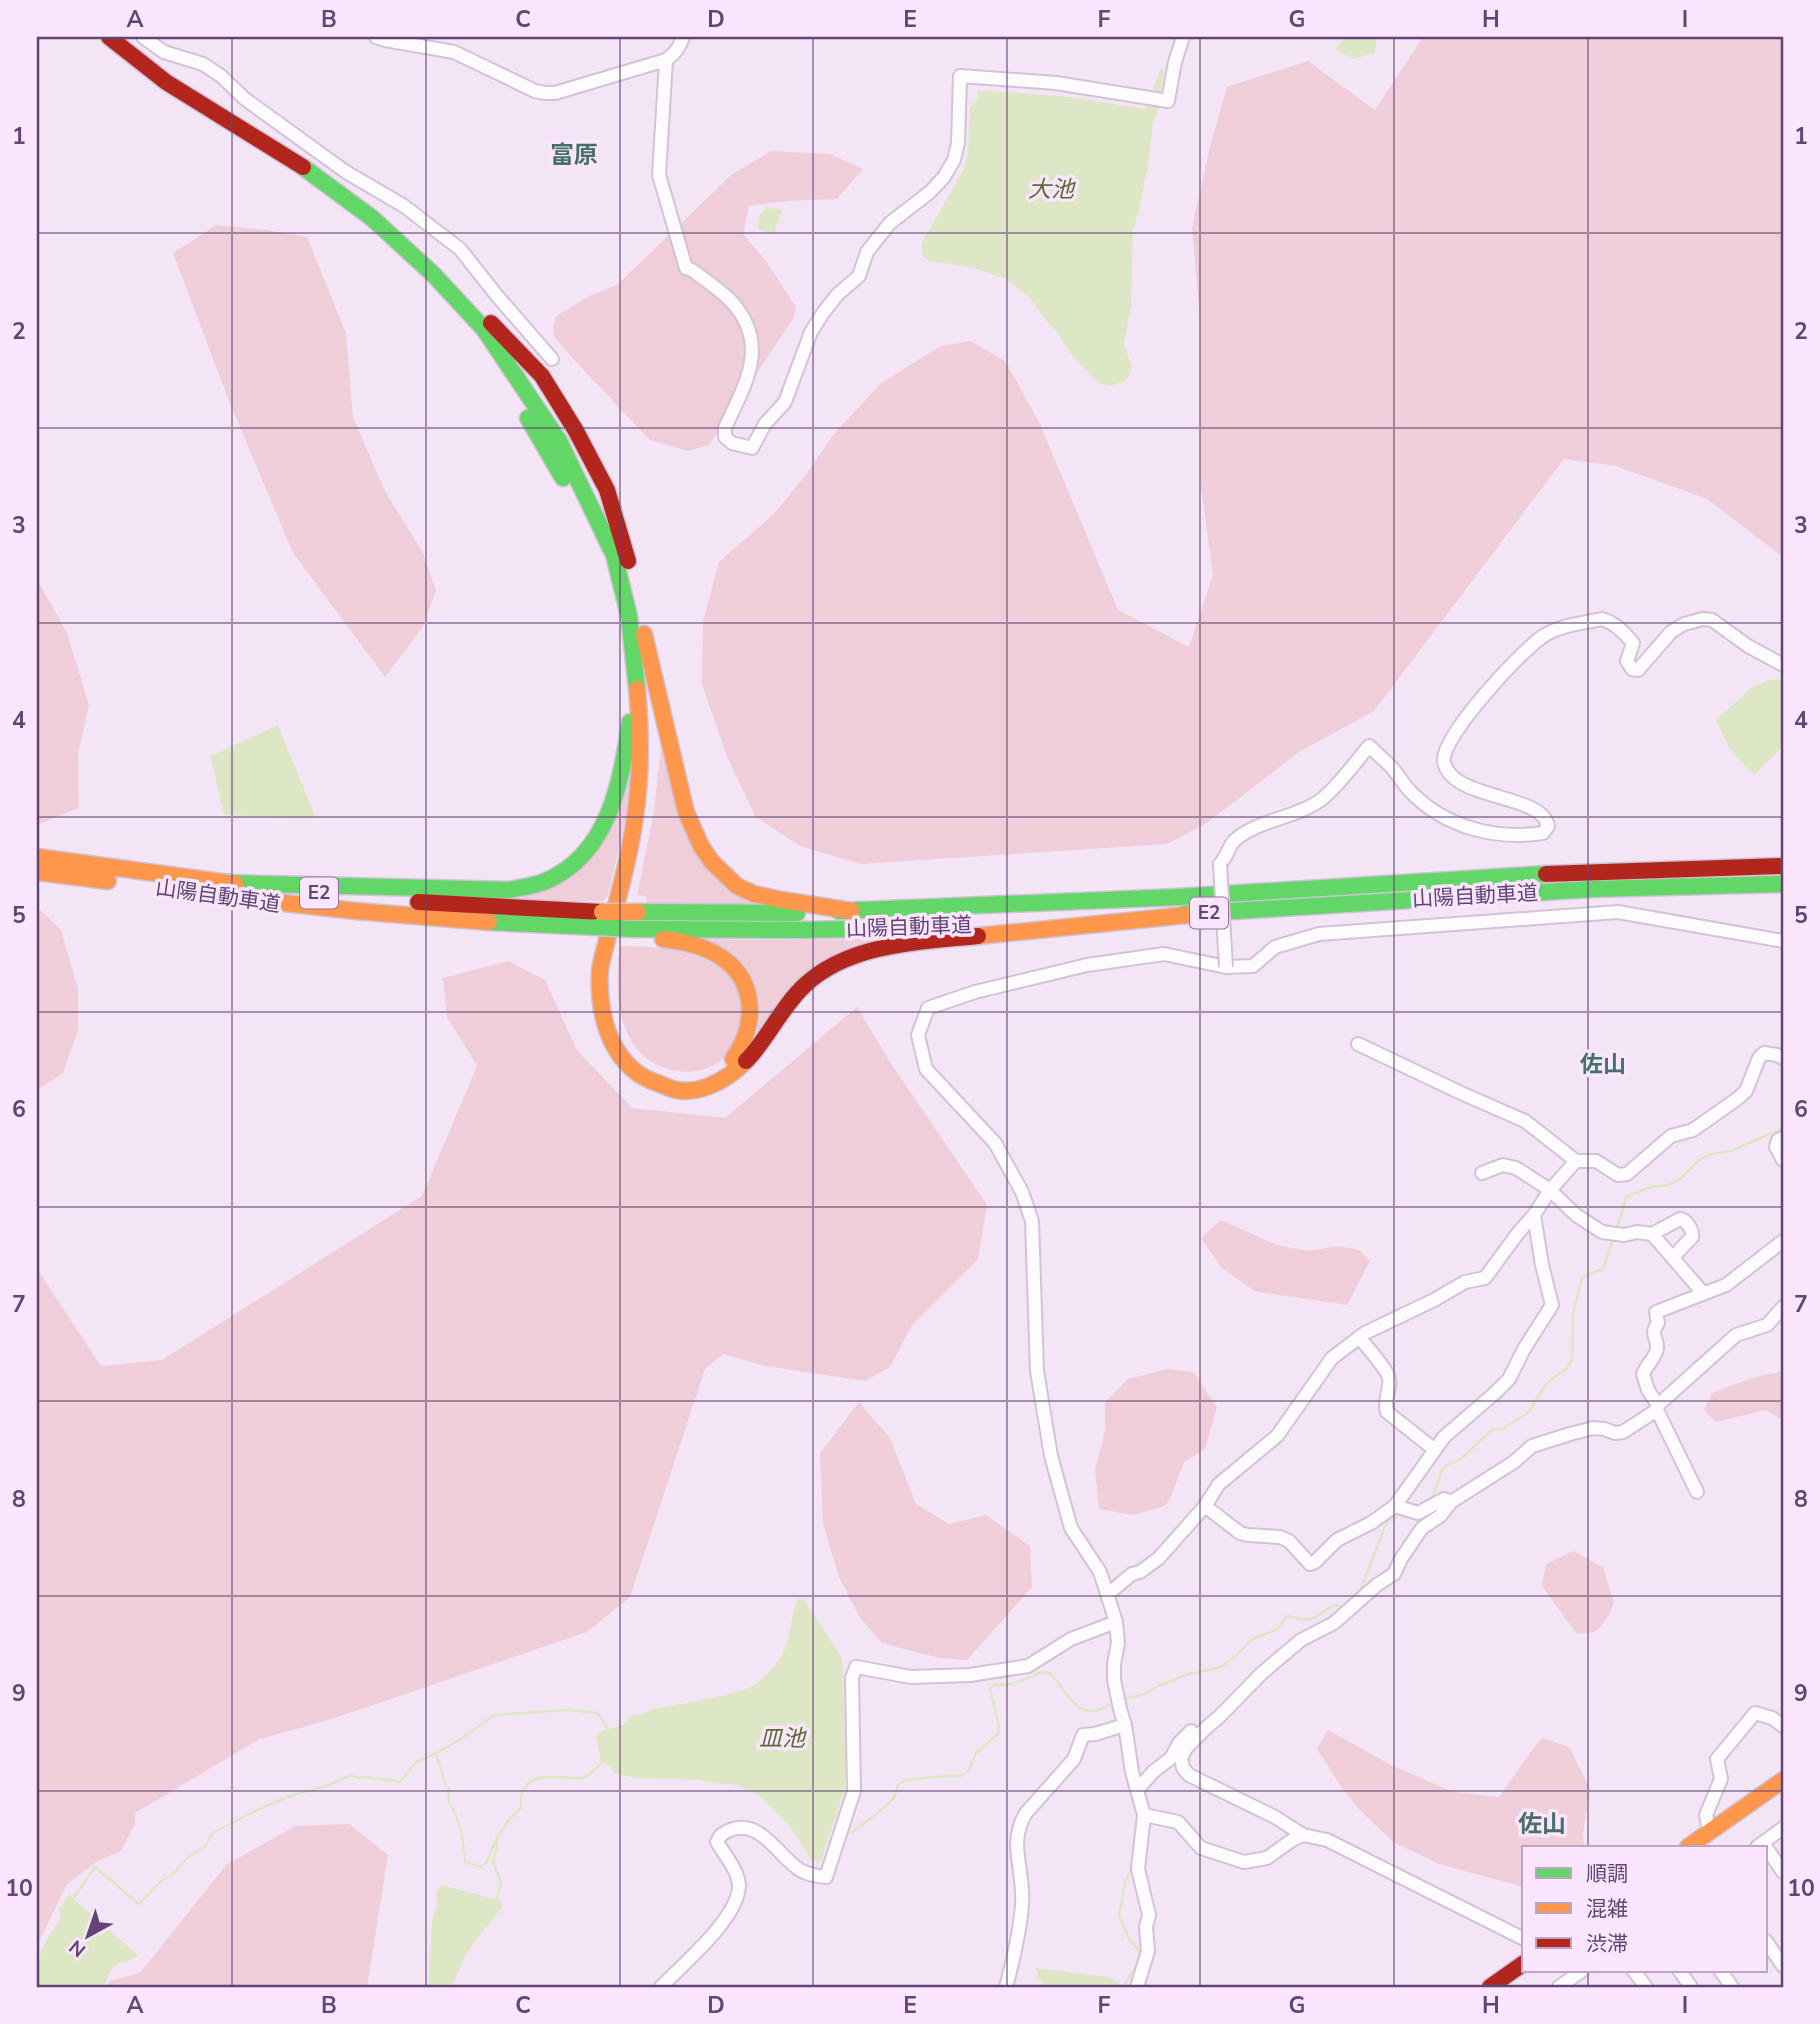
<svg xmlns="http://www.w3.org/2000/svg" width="1820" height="2024" font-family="'Nunito Sans','Noto Sans JP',sans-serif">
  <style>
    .green { fill: #efceda }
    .water { fill: #dde7c6 }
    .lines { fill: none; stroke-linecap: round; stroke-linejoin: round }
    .stream { stroke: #dde7c6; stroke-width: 2.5 }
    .street-casing { stroke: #d2c3d7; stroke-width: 16 }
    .fast-casing { stroke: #d0c2d6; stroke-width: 19 }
    .slow-casing { stroke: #d0c2d6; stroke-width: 19 }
    .jam-casing { stroke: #d0c2d6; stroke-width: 19 }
    .street { stroke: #fdfbfe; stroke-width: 12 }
    .fast { stroke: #63d668; stroke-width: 16 }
    .slow { stroke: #ff974d; stroke-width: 16 }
    .jam { stroke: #b3261e; stroke-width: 16 }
    .street-bridge-casing { stroke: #d2c3d7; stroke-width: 16; stroke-linecap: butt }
    .fast-bridge-casing { stroke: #cfc2d5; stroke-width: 19; stroke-linecap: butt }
    .slow-bridge-casing { stroke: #cfc2d5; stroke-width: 19; stroke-linecap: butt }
    .street-bridge { stroke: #fdfbfe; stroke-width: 12 }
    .fast-bridge { stroke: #63d668; stroke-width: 16 }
    .slow-bridge { stroke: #ff974d; stroke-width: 16 }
    .grid { fill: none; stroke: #614574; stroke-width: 2; stroke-opacity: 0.55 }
    .labels { text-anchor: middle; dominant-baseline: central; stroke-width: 7; stroke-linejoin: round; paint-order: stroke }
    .shield { fill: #fbe5ff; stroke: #8f759e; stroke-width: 2 }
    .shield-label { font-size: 19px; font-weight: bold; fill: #614574 }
    .street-label { font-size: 21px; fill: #614574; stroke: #fbe5ff }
    .water-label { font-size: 23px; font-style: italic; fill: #576d33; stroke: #fbe5ff }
    .neighbourhood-label { font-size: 23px; font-weight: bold; fill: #48706b; stroke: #fbe5ff }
    .quarter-label { font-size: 24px; font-weight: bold; fill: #48706b; stroke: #fbe5ff }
    .neatline { fill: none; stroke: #614574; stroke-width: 2.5 }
    .grid-label { font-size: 23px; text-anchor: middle; font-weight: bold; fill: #614574 }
  </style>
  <rect width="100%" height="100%" fill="#f4e5f6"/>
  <!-- green -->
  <g class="green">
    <polygon points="1423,37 1783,37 1783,557 1707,499 1616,466 1564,459 1374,711 1299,752 1207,823 1167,844 861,864 800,846 755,816 726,754 702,684 703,621 719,562 773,515 804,477 834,434 881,383 941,346 971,341 1006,362 1040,424 1118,610 1189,647 1213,575 1200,479 1200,318 1192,228 1210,147 1227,87 1308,61 1375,110"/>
    <polygon points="771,151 830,154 863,169 837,199 787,201 749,206 743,234 766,261 796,307 793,319 709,445 688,451 650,440 574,360 553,335 555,317 589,296 617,285 731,175"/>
    <polygon points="216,225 267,230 307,237 346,333 353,417 385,491 423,553 436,591 422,628 385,677 293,553 229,401 173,253"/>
    <polygon points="37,579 67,633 89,705 78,754 79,808 37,825"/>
    <polygon points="661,746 683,821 765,903 648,905 646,896 637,895 654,811"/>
    <polygon points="629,760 630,801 608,895 603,901 519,900 574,872"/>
    <polygon points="37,907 61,930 78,989 78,1030 63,1073 37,1090"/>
    <polygon points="705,939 747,940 873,939 872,945 849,951 757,1040 757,1018"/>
    <path d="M620 946C651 946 697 949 723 970 735 980 741 997 743 1012 746 1028 735 1049 723 1059 709 1071 689 1074 672 1070 616 1056 613 993 620 946Z"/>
    <polygon points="508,961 545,980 577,1050 632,1108 725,1118 857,1007 890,1062 987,1205 978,1259 912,1325 890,1367 865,1381 765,1366 723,1354 705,1369 630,1597 587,1632 332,1719 260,1739 135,1813 135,1824 121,1851 98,1861 67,1884 37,1946 37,1269 101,1366 162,1360 422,1196 477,1066 447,1017 443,978"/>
    <polygon points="1221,1220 1277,1245 1309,1251 1338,1246 1359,1250 1370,1261 1347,1305 1254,1291 1221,1267 1201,1238"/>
    <polygon points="1167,1369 1193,1372 1217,1407 1205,1449 1184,1462 1171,1496 1165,1506 1133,1515 1099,1509 1095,1470 1105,1431 1105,1403 1128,1379"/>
    <polygon points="1783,1371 1783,1420 1766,1410 1716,1422 1704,1410 1712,1393 1755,1377"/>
    <polygon points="859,1402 890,1438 916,1504 949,1524 986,1515 1030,1546 1032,1587 967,1660 939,1658 882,1643 860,1618 839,1577 823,1524 820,1453"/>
    <path d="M1573 1551 1603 1567 1614 1603C1604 1623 1601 1636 1576 1633L1542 1586 1546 1564Z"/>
    <polygon points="1328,1730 1391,1765 1453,1792 1499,1797 1529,1754 1542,1738 1569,1747 1590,1789 1583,1833 1584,1847 1524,1847 1524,1887 1439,1864 1393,1842 1358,1808 1340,1785 1317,1749"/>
    <polygon points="349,1824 388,1855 367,1987 106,1987 110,1981 140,1973 226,1865 295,1826"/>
  </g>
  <!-- water -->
  <g class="water">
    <polygon points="1344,37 1378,37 1374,53 1353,59 1335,50"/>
    <polygon points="1164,69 1159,108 1153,122 1149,160 1139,211 1133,230 1131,307 1124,344 1131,363 1131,372 1125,381 1112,386 1101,384 1092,377 1070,353 1058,333 1049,324 1030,298 1006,279 973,268 930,261 922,256 922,243 963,170 968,153 970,107 979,98 977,93 979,90 1071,97 1146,109 1160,70"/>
    <polygon points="767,207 782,210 774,234 758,229 759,215"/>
    <polygon points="1783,679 1783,746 1754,776 1729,748 1716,720 1752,687 1769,680"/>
    <polygon points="278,725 316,818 224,815 210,756"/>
    <path d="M798 1598 804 1599 841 1656 843 1667 846 1771 844 1792 820 1863 811 1859 788 1824 760 1796 738 1785 712 1783 701 1780 634 1778 614 1773 609 1765 601 1763 596 1737 599 1732 623 1725 632 1715H641L652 1709C676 1705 738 1696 757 1683 765 1677 777 1664 782 1655 792 1637 790 1616 798 1598Z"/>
    <polygon points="443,1885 501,1901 503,1906 479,1936 465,1956 452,1987 428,1987 432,1921 437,1906 437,1890"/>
    <path d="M69 1895 138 1955C131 1962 123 1960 115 1966 109 1971 107 1981 104 1987H37C37 1955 42 1943 61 1919L59 1909Z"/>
    <polygon points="1035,1968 1109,1977 1126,1987 1035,1987 1037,1985 1040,1987 1043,1982 1036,1978 1038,1974"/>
  </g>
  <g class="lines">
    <!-- stream -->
    <g class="stream">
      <polyline points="1616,1230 1627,1196 1651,1187 1669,1185 1681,1178 1700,1159 1711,1154 1731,1151 1783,1128"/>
      <polyline points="1429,1501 1433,1496 1443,1468 1463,1457 1493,1429 1502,1429 1529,1412 1545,1385 1567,1368 1572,1360 1573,1314 1582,1277 1603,1269 1614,1236"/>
      <polyline points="1358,1596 1386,1524 1398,1516"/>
      <path d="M1123 1699 1143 1695 1160 1685 1189 1674 1221 1667 1235 1657 1252 1639 1278 1629 1287 1616C1316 1624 1311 1618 1334 1605L1345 1607"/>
      <polyline points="436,1753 446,1787 449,1789 448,1800 456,1815 462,1835 465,1862 481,1867 486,1863 495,1842"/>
      <path d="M844 1831 852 1832 878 1813 893 1799 899 1784 906 1780 944 1776H961L968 1772 976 1753 998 1734 999 1726 990 1689 994 1685 1012 1684 1043 1672 1050 1673C1070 1694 1078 1727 1113 1702"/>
      <polyline points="72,1900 95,1867 139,1904 160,1882 174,1873 186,1859 206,1846 212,1833 255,1811 287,1797 329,1785 351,1775 359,1778 367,1777 400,1782 416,1762 436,1753 461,1739 494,1715 568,1710 598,1713 609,1731"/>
      <polyline points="496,1903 501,1883 493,1861 497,1847 496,1839 508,1821 521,1808 521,1794 530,1781 544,1777 582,1778 589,1775 604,1761"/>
      <polyline points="1123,1987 1137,1964 1140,1954 1138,1949 1129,1939 1119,1915 1125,1882 1134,1863"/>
    </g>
    <!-- street casing -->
    <g class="street-casing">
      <g id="street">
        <polyline points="143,37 164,52 203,64 221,76 245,99 346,172 404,206 460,249 498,297 552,359"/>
        <path d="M376 37 385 40 454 52 535 91 545 93H555L666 60C675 54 680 47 683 37"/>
        <path d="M666 60 659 175 686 268 692 270C705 280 720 290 731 301 771 345 745 384 725 428V437L732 443 752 448 765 424 785 402 811 332 823 313 837 295 859 276 867 252 890 223 930 192 944 177 954 160 958 143 960 76 1056 83 1168 101 1175 62 1183 37"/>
        <path d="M1220 864C1227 857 1228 848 1234 841 1256 820 1297 818 1322 799 1340 784 1354 764 1369 746 1377 754 1386 761 1393 769 1400 777 1405 787 1413 794 1447 828 1497 840 1543 833L1548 826C1542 793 1452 801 1444 762 1439 739 1523 648 1545 635 1561 625 1584 623 1602 619 1615 623 1624 632 1633 643L1627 661 1632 669 1638 670 1671 632 1684 624 1703 619 1712 620 1748 646 1783 665"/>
        <polyline points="1358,1044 1461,1093 1525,1121 1576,1161 1596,1161 1618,1175 1627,1174 1671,1136 1693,1130 1737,1099 1746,1091 1759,1058 1764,1053 1777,1055 1783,1058"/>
        <polyline points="1783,1138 1778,1140 1776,1147 1783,1160"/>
        <polyline points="1482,1173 1503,1165 1516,1168 1550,1190 1576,1215 1602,1232 1624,1235 1637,1232 1652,1234 1703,1293"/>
        <path d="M1652 1234 1680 1219C1687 1220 1693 1230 1692 1237L1673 1257"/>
        <path d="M1359 1337C1366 1346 1387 1369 1389 1378 1391 1390 1383 1400 1387 1412L1435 1450"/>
        <path d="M1658 1405 1648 1390 1643 1374C1646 1366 1653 1360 1656 1352 1661 1340 1648 1336 1658 1323L1656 1312 1726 1285 1783 1241"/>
        <polyline points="1657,1410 1697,1492"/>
        <polyline points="1451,1502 1444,1499 1418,1513 1395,1506 1444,1437 1495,1393 1509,1379 1524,1349 1552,1305 1542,1265 1534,1215"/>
        <polyline points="1205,1506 1240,1533 1248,1535 1280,1537 1289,1541 1310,1564 1315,1562 1337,1540 1371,1523 1395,1506"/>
        <polyline points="1108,1594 1132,1574 1140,1572 1159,1558 1205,1506 1219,1484 1277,1436 1332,1358 1365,1333 1434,1300 1465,1282 1485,1278 1518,1233 1534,1215 1550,1190 1576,1161"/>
        <polyline points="1138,1789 1153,1772 1171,1758 1179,1743 1191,1731"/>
        <polyline points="1144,1815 1178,1822 1201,1848 1244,1862 1267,1858 1292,1840 1303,1835 1327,1840 1524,1939"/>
        <polyline points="1709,1832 1706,1815 1721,1779 1717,1759 1755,1713 1772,1718 1783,1726"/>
        <polyline points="1303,1835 1275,1817 1189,1775 1183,1768 1181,1758 1187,1747 1208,1726 1219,1717 1262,1673 1301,1640 1334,1623 1378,1584 1394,1574 1401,1559 1422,1528 1440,1516 1451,1502 1514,1462 1532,1446 1570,1434 1593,1428 1604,1429 1615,1433 1623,1432 1657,1410 1658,1405 1736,1335 1767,1325 1783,1307"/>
        <polyline points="1763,1843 1783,1872"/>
        <polyline points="1757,1847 1783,1828"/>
        <polyline points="1766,1941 1783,1966"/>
        <polyline points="1633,1970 1646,1987"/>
        <polyline points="1679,1970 1691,1987"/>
        <polyline points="1720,1970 1732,1987"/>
        <path d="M661 1987C683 1964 739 1918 739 1885 738 1870 724 1854 717 1842 720 1835 722 1834 728 1831 759 1816 778 1856 800 1870 809 1875 816 1876 826 1877L854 1791 852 1678 856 1667 911 1677 970 1675 1028 1666 1071 1639 1116 1622"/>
        <path d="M1006 1987C1013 1961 1020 1932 1022 1905 1025 1871 1007 1843 1026 1813L1074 1759 1083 1735 1095 1734 1125 1725"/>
        <polyline points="1137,1987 1148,1951 1146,1927 1149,1915 1138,1869 1144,1815 1132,1772 1125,1725 1120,1709 1114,1680 1114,1664 1118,1643 1116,1622 1100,1572 1071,1528 1051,1456 1037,1371 1032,1221 1022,1192 995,1143 926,1069 918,1035 928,1008 975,992 1087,965 1164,954 1226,967 1253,966 1275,947 1319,934 1618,912 1783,941"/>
        <polyline points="1559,1987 1583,1970"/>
      </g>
    </g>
    <!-- fast casing -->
    <g class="fast-casing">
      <g id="fast">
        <polyline points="303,167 372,218 433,274 484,329 559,441 614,555 629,616 637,689"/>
        <polyline points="528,418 563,478"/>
        <path d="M224 883 510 890C522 887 535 886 546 881 609 854 621 782 630 722"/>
        <polyline points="839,911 1178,897 1546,874"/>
        <polyline points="638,912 797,913"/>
        <polyline points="1184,914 1593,889 1783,884"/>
        <polyline points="489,922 597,927"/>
        <polyline points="634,929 804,930 946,927"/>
      </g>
    </g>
    <!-- slow casing -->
    <g class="slow-casing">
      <g id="slow">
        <polyline points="644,634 686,812 701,846 712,862 737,886 754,894 782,900 852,911"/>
        <path d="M637 689C642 744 641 792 630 847 624 877 616 906 608 935 606 947 601 959 600 971 598 1008 606 1048 636 1072 644 1079 655 1082 665 1086 693 1100 726 1081 746 1061"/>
        <polyline points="37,857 236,884"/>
        <polyline points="37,872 108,881"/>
        <polyline points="212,895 356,911 489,922"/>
        <polyline points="978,936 1197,914"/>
        <path d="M663 939C681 941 700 945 716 954 757 977 758 1024 733 1059"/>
        <polyline points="1688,1847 1783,1780"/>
      </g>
    </g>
    <!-- jam casing -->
    <g class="jam-casing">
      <g id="jam">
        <polyline points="109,37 166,82 303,167"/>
        <polyline points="491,323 542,376 576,431 607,490 628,561"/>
        <polyline points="1546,874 1783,866"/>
        <polyline points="418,902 602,912"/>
        <path d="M746 1061C768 1039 781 1007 805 985 850 943 921 942 978 936"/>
        <polyline points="1490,1987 1524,1963"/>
      </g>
    </g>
    <!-- street -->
    <use href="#street" class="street"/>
    <!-- fast -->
    <use href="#fast" class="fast"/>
    <!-- slow -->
    <use href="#slow" class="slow"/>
    <!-- jam -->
    <use href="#jam" class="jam"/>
    <!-- street-bridge casing -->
    <g class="street-bridge-casing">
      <polyline id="street-bridge" points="1220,864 1226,967"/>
    </g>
    <!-- fast-bridge casing -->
    <g class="fast-bridge-casing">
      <polyline id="fast-bridge" points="597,927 634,929"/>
    </g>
    <!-- slow-bridge casing -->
    <g class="slow-bridge-casing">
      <polyline id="slow-bridge" points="602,912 638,912"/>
    </g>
    <!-- street-bridge -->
    <use href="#street-bridge" class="street-bridge"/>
    <!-- fast-bridge -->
    <use href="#fast-bridge" class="fast-bridge"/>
    <!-- slow-bridge -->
    <use href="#slow-bridge" class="slow-bridge"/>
  </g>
  <!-- grid -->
  <path class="grid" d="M232 37V1987M426 37V1987M620 37V1987M813 37V1987M1007 37V1987M1200 37V1987M1394 37V1987M1588 37V1847M37 233H1783M37 428H1783M37 623H1783M37 817H1783M37 1012H1783M37 1207H1783M37 1401H1783M37 1596H1783M37 1791H1783M1588 1970V1987"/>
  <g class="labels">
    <!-- shield labels -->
    <g class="shield">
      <rect x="300" y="877.5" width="38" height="31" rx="5"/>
      <rect x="1190" y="897.5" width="38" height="31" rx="5"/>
    </g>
    <g class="shield-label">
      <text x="319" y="893">E2</text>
      <text x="1209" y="913">E2</text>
    </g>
    <!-- street labels -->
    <g class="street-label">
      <text transform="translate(218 896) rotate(8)">山陽自動車道</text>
      <text transform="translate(1475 896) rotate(-3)">山陽自動車道</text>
      <text transform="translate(909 927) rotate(-2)">山陽自動車道</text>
    </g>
    <!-- water labels -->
    <g class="water-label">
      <text x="1051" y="189">大池</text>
      <text x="782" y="1738">皿池</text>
    </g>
    <!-- neighbourhood labels -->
    <g class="neighbourhood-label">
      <text x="1603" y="1064">佐山</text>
    </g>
    <!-- quarter labels -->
    <g class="quarter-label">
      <text x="574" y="155">富原</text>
      <text x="1542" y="1824">佐山</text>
    </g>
  </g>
  <!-- border -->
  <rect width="1820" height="2024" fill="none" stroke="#fbe5ff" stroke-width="77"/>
  <!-- legend -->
  <rect x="1522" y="1846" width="245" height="126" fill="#fbe5ff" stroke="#bda5c7" stroke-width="2"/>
  <rect x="1536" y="1868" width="35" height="10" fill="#63d668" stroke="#bda5c7" stroke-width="2"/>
  <text x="1586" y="1881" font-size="21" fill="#614574">順調</text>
  <rect x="1536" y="1903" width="35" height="10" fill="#ff974d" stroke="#bda5c7" stroke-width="2"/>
  <text x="1586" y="1916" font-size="21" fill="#614574">混雑</text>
  <rect x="1536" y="1938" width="35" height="10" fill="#b3261e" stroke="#bda5c7" stroke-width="2"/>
  <text x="1586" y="1951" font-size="21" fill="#614574">渋滞</text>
  <!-- north arrow -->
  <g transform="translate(88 1936) rotate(220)" stroke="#fbe5ff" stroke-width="5" paint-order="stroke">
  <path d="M0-5L12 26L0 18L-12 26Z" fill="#614574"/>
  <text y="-10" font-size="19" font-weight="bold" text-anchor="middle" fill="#614574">N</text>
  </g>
  <rect x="38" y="38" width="1744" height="1948" class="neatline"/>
  <g class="grid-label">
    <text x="135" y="27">A</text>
    <text x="329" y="27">B</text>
    <text x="523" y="27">C</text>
    <text x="716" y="27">D</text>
    <text x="910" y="27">E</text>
    <text x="1104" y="27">F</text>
    <text x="1297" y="27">G</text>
    <text x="1491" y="27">H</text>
    <text x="1685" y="27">I</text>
    <text x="19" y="144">1</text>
    <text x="1801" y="144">1</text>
    <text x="19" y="339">2</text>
    <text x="1801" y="339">2</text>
    <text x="19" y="533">3</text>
    <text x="1801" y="533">3</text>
    <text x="19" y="728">4</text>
    <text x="1801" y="728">4</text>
    <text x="19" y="923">5</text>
    <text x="1801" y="923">5</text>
    <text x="19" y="1117">6</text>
    <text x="1801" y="1117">6</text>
    <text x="19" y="1312">7</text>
    <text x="1801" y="1312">7</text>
    <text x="19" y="1507">8</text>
    <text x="1801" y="1507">8</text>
    <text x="19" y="1701">9</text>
    <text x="1801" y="1701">9</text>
    <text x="19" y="1896">10</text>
    <text x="1801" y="1896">10</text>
    <text x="135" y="2013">A</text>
    <text x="329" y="2013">B</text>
    <text x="523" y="2013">C</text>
    <text x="716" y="2013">D</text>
    <text x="910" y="2013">E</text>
    <text x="1104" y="2013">F</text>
    <text x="1297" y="2013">G</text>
    <text x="1491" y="2013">H</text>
    <text x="1685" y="2013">I</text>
  </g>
</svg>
